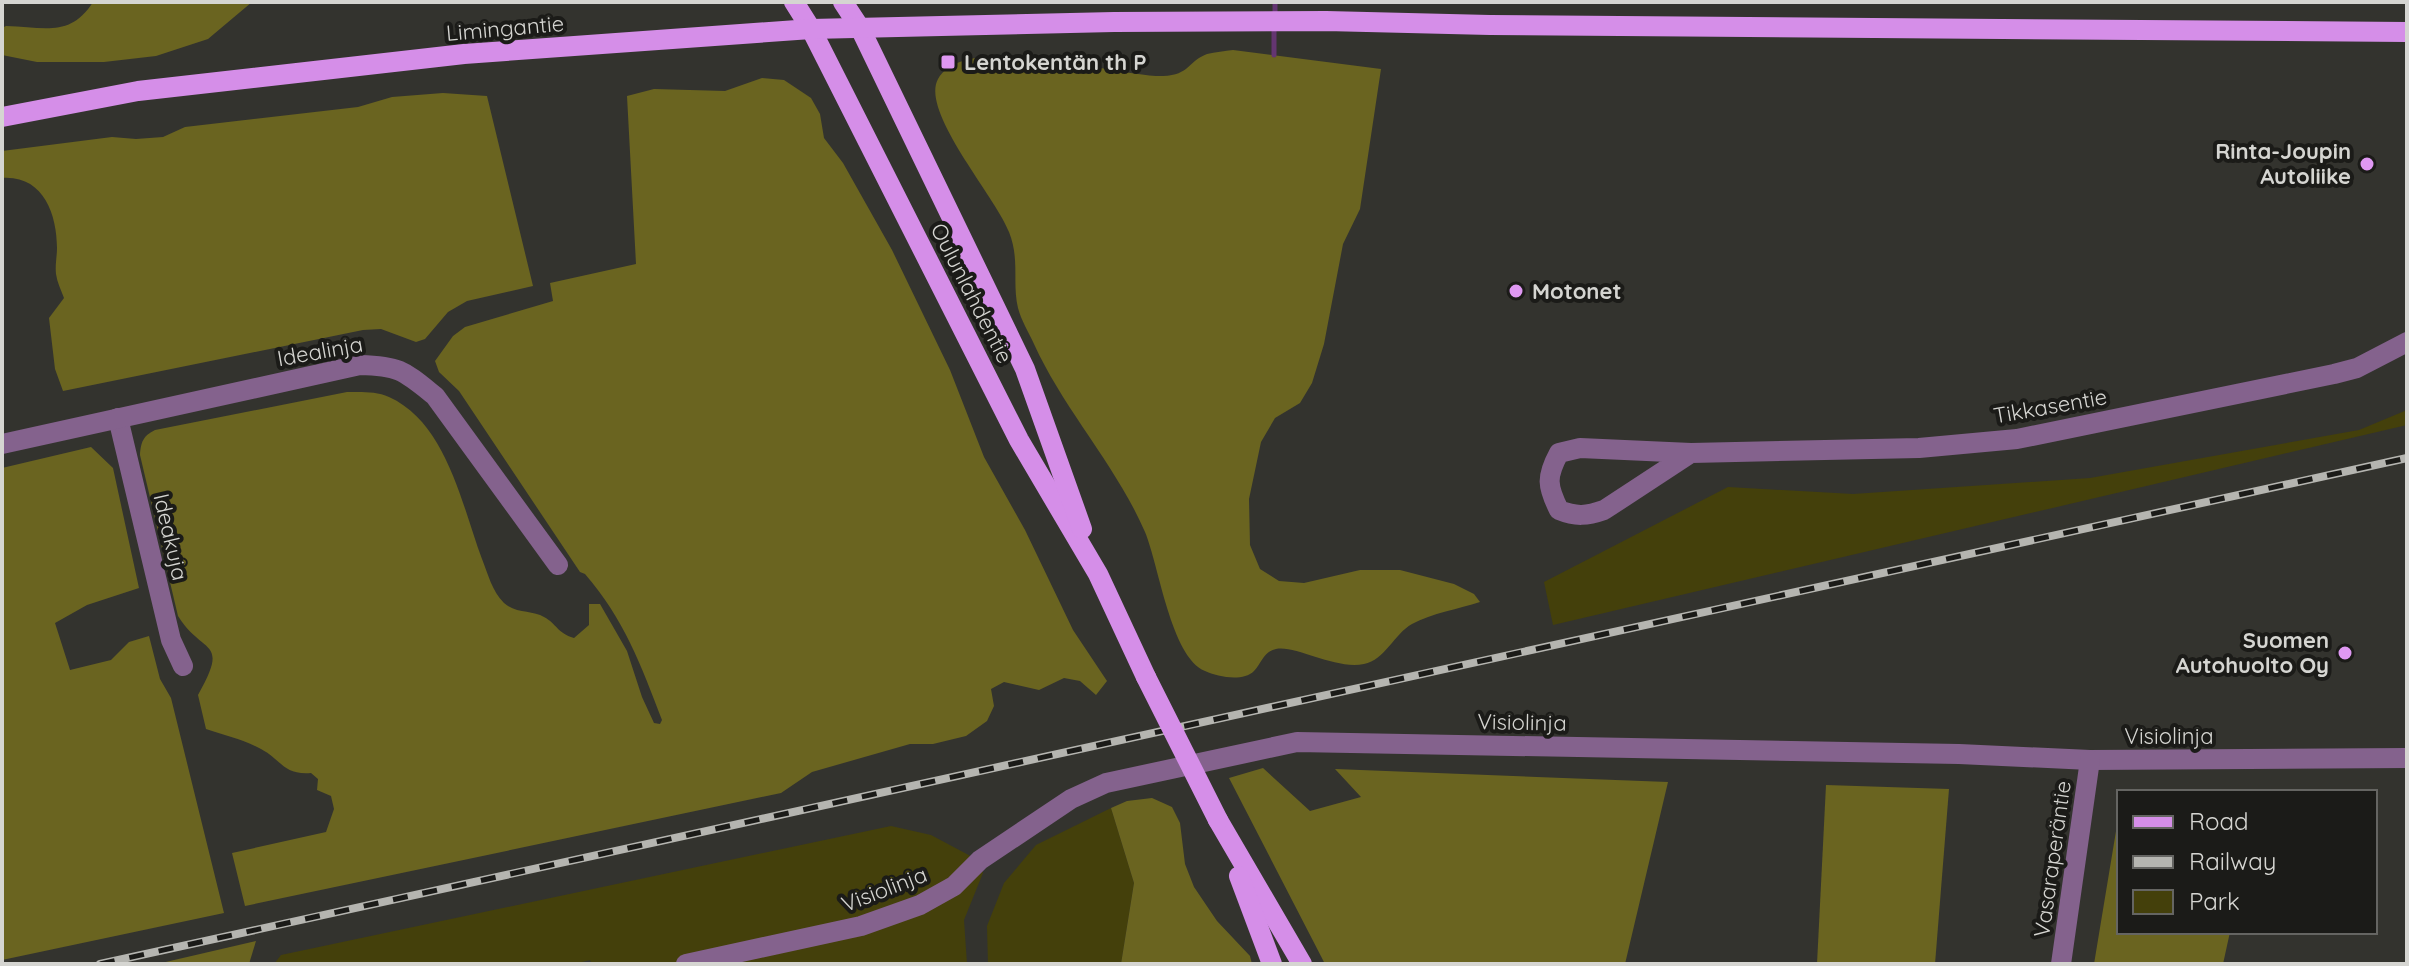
<svg xmlns="http://www.w3.org/2000/svg" width="2409" height="966" font-family="Quicksand,sans-serif">
  <style>
    .green { fill: #44400b }
    .forest { fill: #6a6420 }
    .lines { fill: none; stroke-linecap: round; stroke-linejoin: round }
    .stream { stroke: #643571; stroke-width: 5 }
    .minor { stroke: #84628d; stroke-width: 20 }
    .major { stroke: #d58ee8; stroke-width: 20 }
    .rail-casing { stroke: #b5b5b0; stroke-width: 8 }
    .rail { stroke: #1b1b18; stroke-width: 5; stroke-dasharray: 15; stroke-linecap: butt }
    .major-bridge { stroke: #d58ee8; stroke-width: 20 }
    .poi-dot { fill: #df98f2; stroke: #1b1b18; stroke-width: 3 }
    .labels { text-anchor: middle; dominant-baseline: central; stroke-width: 8; stroke-linejoin: round; paint-order: stroke }
    .street-label { font-size: 22px; fill: #d5d5d1; stroke: #1b1b18 }
    .poi-label { font-size: 22px; font-weight: bold; fill: #d5d5d1; stroke: #1b1b18; text-anchor: start }
  </style>
  <rect width="100%" height="100%" fill="#33332e"/>
  <!-- green -->
  <g class="green">
    <polygon points="2407,410 2407,425 1553,625 1544,582 1728,487 1853,494 2090,478 2359,430"/>
    <polygon points="1111,808 1134,883 1121,964 988,964 987,926 1004,883 1036,845"/>
    <polygon points="891,826 931,835 978,860 983,873 964,920 967,964 592,964 590,960 574,964 274,964 281,955"/>
  </g>
  <!-- forest -->
  <g class="forest">
    <path d="M93 2H252L208 39 156 56 104 62H37L2 55V28L6 26C44 27 70 38 93 2Z"/>
    <path d="M1233 50 1381 69 1360 209 1343 244 1324 344 1312 383 1300 403 1275 418 1261 442 1249 499 1250 545 1260 569 1279 581 1304 583 1360 570H1400L1454 584 1474 594 1480 602C1459 609 1432 613 1412 624 1394 634 1385 660 1364 664 1335 670 1296 645 1276 649 1263 652 1262 663 1254 671 1243 682 1218 677 1205 671 1171 657 1159 566 1145 532 1116 465 1064 410 1034 344 1029 333 1021 320 1018 308 1012 283 1020 259 1009 232 996 197 920 112 938 79 965 29 1117 77 1163 76 1190 75 1188 61 1207 54 1215 52 1225 51 1233 50Z"/>
    <path d="M762 78 784 80 811 98 820 114 824 138 843 163 892 250 950 370 984 457 1025 530 1073 630 1107 681 1096 695 1080 681 1064 678 1039 690 1004 682 991 689 994 706 987 721 966 736 933 744H910L812 772 781 793 245 906 232 853 326 832 334 809 331 796 317 790 318 779 311 773C283 775 283 761 261 749 245 740 224 735 206 729L198 695C230 638 203 656 178 616L140 455C141 442 143 436 155 430L347 392C361 392 376 391 389 397 447 423 462 506 482 559 488 574 492 591 504 603 516 614 533 610 544 617 557 624 557 633 574 638L589 625V604H600L627 651 642 697 654 723 660 724 662 720C641 665 624 619 585 574L580 572 459 391 439 372 435 361 453 336 465 327 553 301 550 283 636 264 627 96 654 89 725 91Z"/>
    <path d="M443 93 487 96 533 286 467 301 448 312 425 339 416 342 381 329 363 330 63 391 55 369 49 318 64 298C61 290 57 282 56 274 55 265 57 256 57 248 57 214 43 175 2 178V151L112 137 136 139 163 137 185 127 358 107 392 97Z"/>
    <polygon points="91,447 113,468 139,588 87,605 55,623 70,670 111,660 129,642 149,636 160,679 171,698 224,913 2,960 2,468"/>
    <polygon points="1263,768 1310,811 1361,797 1335,769 1668,782 1625,964 1325,964 1229,778"/>
    <polygon points="1826,785 1949,789 1935,964 1817,964"/>
    <polygon points="1152,798 1172,807 1180,823 1185,864 1194,887 1217,921 1250,956 1252,964 1121,964 1134,883 1111,808 1127,801"/>
    <polygon points="2119,813 2119,932 2230,932 2223,964 2094,964"/>
    <polygon points="256,941 249,964 157,964"/>
  </g>
  <g class="lines">
    <!-- stream -->
    <g class="stream">
      <polyline points="1275,18 1275,2"/>
      <polyline points="1274,55 1274,28"/>
    </g>
    <!-- minor -->
    <g class="minor">
      <polyline points="118,418 171,640 183,666"/>
      <path d="M2 444 360 365C400 366 404 371 435 396L558 565"/>
      <path d="M1691 453 1604 510C1587 516 1576 517 1559 510 1547 486 1546 477 1559 453L1580 448 1691 453 1919 448 2017 439 2334 374 2357 368 2407 342"/>
      <polyline points="686,964 861,926 920,905 954,886 980,860 1071,799 1106,783 1297,742 1959,754 2090,760 2407,758"/>
      <polyline points="2061,964 2090,760"/>
    </g>
    <!-- major -->
    <g class="major">
      <polyline points="794,2 811,29 1019,440 1098,574 1146,677"/>
      <polyline points="843,2 860,28 1025,369 1082,529"/>
      <polyline points="2,117 138,91 464,54 811,29 1114,22 1326,21 1490,25 2407,32"/>
      <polyline points="1218,820 1302,964"/>
      <polyline points="1239,876 1272,964"/>
    </g>
    <!-- rail casing -->
    <g class="rail-casing">
      <polyline id="rail" points="100,964 2407,458"/>
    </g>
    <!-- rail -->
    <use href="#rail" class="rail"/>
    <!-- major-bridge -->
    <polyline class="major-bridge" points="1146,677 1218,820"/>
  </g>
  <!-- markers -->
  <g class="poi-dot">
    <rect x="940" y="54" width="16" height="16" rx="4"/>
    <circle cx="2367" cy="164" r="8"/>
    <circle cx="1516" cy="291" r="8"/>
    <circle cx="2345" cy="653" r="8"/>
  </g>
  <g class="labels">
    <!-- street labels -->
    <g class="street-label">
      <text transform="translate(505 28) rotate(-5)">Limingantie</text>
      <text transform="translate(972 293) rotate(63)">Oulunlahdentie</text>
      <text transform="translate(320 351) rotate(-10)">Idealinja</text>
      <text transform="translate(2050 406) rotate(-10)">Tikkasentie</text>
      <text transform="translate(171 537) rotate(77)">Ideakuja</text>
      <text transform="translate(1522 722) rotate(1)">Visiolinja</text>
      <text x="2169" y="736">Visiolinja</text>
      <text transform="translate(2052 859) rotate(-82)">Vasaraperäntie</text>
      <text transform="translate(884 889) rotate(-21)">Visiolinja</text>
    </g>
    <!-- poi labels -->
    <g class="poi-label">
      <text x="964" y="62">Lentokentän th P</text>
      <text x="2351" y="151" text-anchor="end">Rinta-Joupin<tspan x="2351" dy="25">Autoliike</tspan></text>
      <text x="1532" y="291">Motonet</text>
      <text x="2329" y="640" text-anchor="end">Suomen<tspan x="2329" dy="25">Autohuolto Oy</tspan></text>
    </g>
  </g>
  <!-- border -->
  <rect width="2409" height="966" fill="none" stroke="#d5d5d1" stroke-width="8"/>
  <!-- legend -->
  <rect x="2117" y="790" width="260" height="144" fill="#1b1b18" stroke="#656562" stroke-width="2"/>
  <rect x="2133" y="816" width="40" height="12" fill="#d58ee8" stroke="#656562" stroke-width="2"/>
  <text x="2189" y="830" font-size="24" fill="#d5d5d1">Road</text>
  <rect x="2133" y="856" width="40" height="12" fill="#b5b5b0" stroke="#656562" stroke-width="2"/>
  <text x="2189" y="870" font-size="24" fill="#d5d5d1">Railway</text>
  <rect x="2133" y="890" width="40" height="24" fill="#44400b" stroke="#656562" stroke-width="2"/>
  <text x="2189" y="910" font-size="24" fill="#d5d5d1">Park</text>
</svg>
